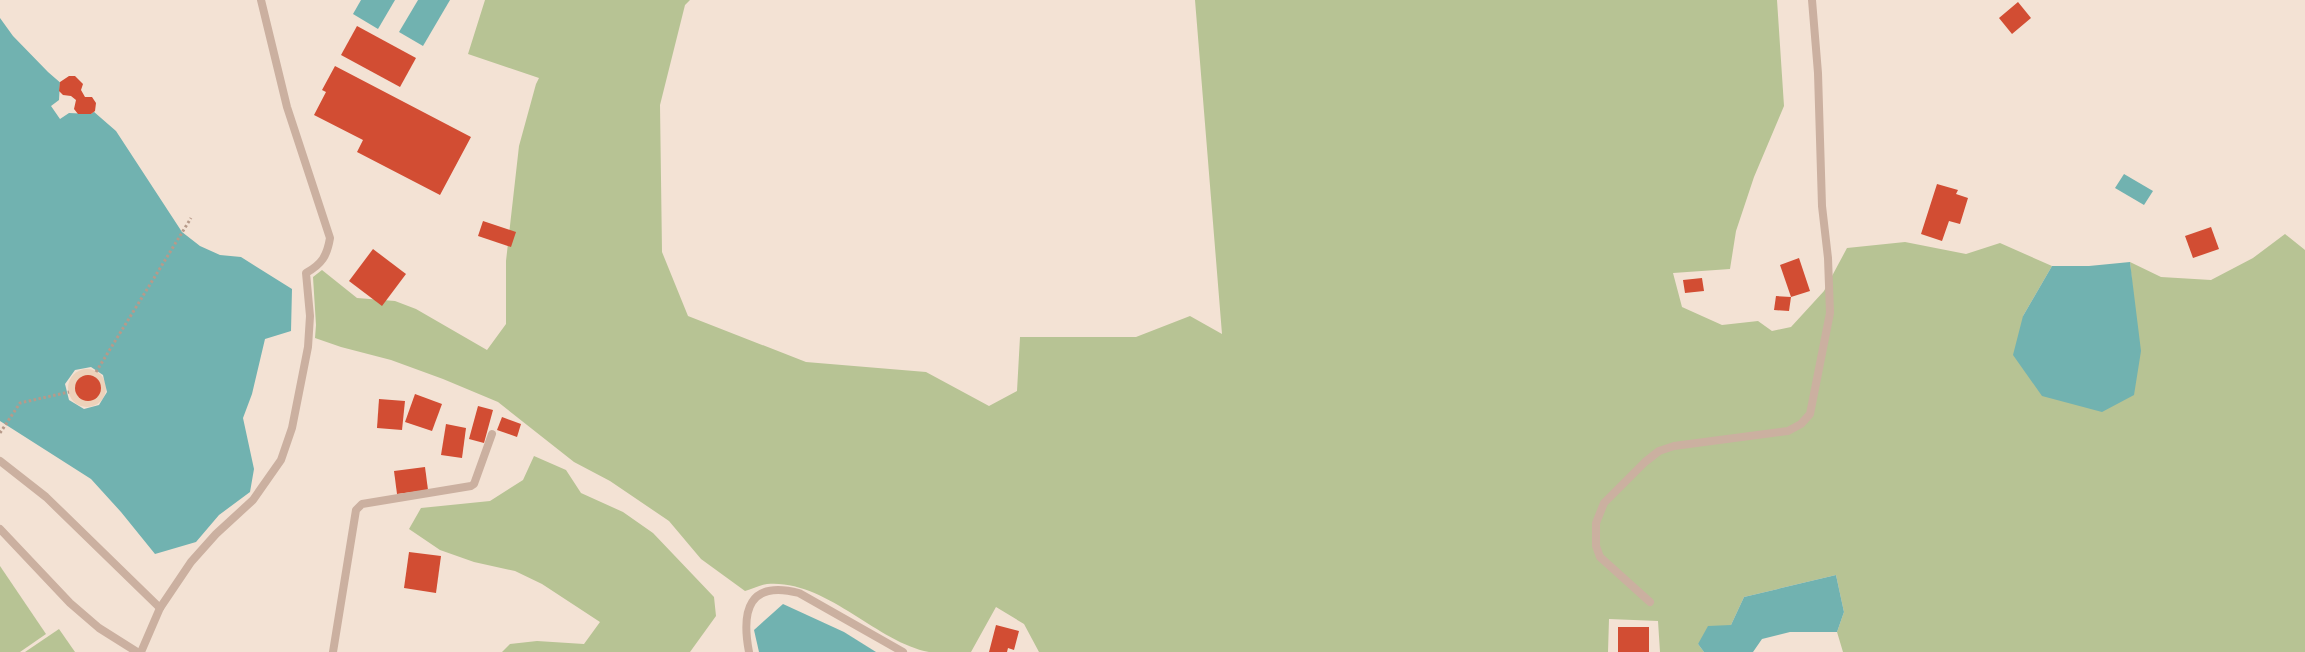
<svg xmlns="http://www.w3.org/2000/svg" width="2305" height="652" font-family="'Sofia Sans Condensed',sans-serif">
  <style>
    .green { fill: #b7c394 }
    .plaza { fill: #edd2ba }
    .water { fill: #71b2b0; fill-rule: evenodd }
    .pier { fill: #f3e2d4 }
    .building { fill: #d24d33 }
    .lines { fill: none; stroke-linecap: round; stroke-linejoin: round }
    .path { stroke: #b79a8a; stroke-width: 3; stroke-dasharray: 2.5 2.5; stroke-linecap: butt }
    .service { stroke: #cbb0a0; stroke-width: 8 }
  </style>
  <rect width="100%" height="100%" fill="#f3e2d4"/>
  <!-- green -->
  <g class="green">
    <path d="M485 0H690L685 5 660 105 662 252 688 316 806 362 926 372 989 406 1017 391 1020 337H1136L1190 316 1222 334 1195 0H1777L1784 106 1754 177 1736 231 1730 269 1673 273 1682 307 1722 325 1758 321 1772 331 1791 327 1824 291 1847 248 1905 242 1966 254 2000 243 2052 266 2023 316 2133 294 2130 262 2161 277 2211 280 2253 258 2285 234 2305 250V652H1843L1837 632 1844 612 1836 575 1744 597 1731 625 1698 644 1704 652H1660L1658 621 1609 619 1608 652H1039L1024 624 996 607 971 652C958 652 942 652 929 652 876 642 826 579 767 584 760 585 752 589 745 591L701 559 669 521 610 481 574 462 498 402 443 379 391 360 341 347 315 338 316 325 313 277 322 270 357 298 395 301 416 309 487 350 506 324V261L519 146 536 84 539 78 468 54Z"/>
    <polygon points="534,456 566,470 581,493 623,512 653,533 714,597 716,616 690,652 502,652 510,644 537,641 584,644 600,622 542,584 515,571 474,562 440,550 409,529 421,508 490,501 523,480"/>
    <polygon points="0,566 46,634 20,652 0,652"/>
    <polygon points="59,629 75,652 25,652"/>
  </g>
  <!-- plaza -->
  <circle class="plaza" cx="87" cy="388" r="19"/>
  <!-- water -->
  <g class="water">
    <polygon points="361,0 395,0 378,29 353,14"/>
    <polygon points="418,0 450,0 423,46 399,32"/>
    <path d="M0 18 13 36 48 72 116 131 182 232 200 246 220 255 241 257 292 289 291 331 265 339 252 394 243 418 254 469 250 492 219 515 196 542 155 554 121 512 91 479 0 421ZM91 367 103 375 107 392 99 405 84 409 69 400 65 384 75 370Z"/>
    <polygon points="2124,174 2153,191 2144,205 2115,188"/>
    <polygon points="2130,262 2141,351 2134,395 2102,412 2042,396 2013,355 2023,316 2052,266 2089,266"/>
    <polygon points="1836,575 1844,612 1837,632 1790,632 1762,639 1753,652 1704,652 1698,644 1708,626 1731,625 1744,597"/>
    <polygon points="783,604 844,632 876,652 759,652 754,630"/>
  </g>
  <!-- pier -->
  <polygon class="pier" points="60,82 95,111 91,114 69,113 60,119 51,106 59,100"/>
  <!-- building -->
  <g class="building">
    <polygon points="2018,2 2031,18 2012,34 1999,18"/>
    <polygon points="357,26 416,58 400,87 341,55"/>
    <polygon points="335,66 471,137 440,195 357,152 363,140 314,115 326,92 322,90"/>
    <polygon points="69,76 75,76 83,84 81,90 85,97 92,97 96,103 95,111 91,114 78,114 74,109 76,100 71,96 63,95 59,91 60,82"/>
    <polygon points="1937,184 1958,190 1956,194 1968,198 1960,224 1949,221 1942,241 1921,234"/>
    <polygon points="483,221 516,232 511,247 478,236"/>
    <polygon points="2211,227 2219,249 2193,258 2185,236"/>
    <polygon points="373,249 406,274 382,306 349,281"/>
    <polygon points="1799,258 1810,291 1791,297 1780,265"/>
    <polygon points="1702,278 1704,291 1685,293 1683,280"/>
    <polygon points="1776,296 1791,297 1789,311 1774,310"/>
    <circle cx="88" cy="388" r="13"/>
    <polygon points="415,394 442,404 432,431 405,422"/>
    <polygon points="379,399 405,401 402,430 377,428"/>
    <polygon points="478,406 493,410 484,443 469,439"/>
    <polygon points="502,417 521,424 517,437 497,430"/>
    <polygon points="446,424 466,428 462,458 441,455"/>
    <polygon points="425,467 428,490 397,494 394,471"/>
    <polygon points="409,552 441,556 436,593 404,588"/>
    <polygon points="996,625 1019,631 1014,650 1008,648 1007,652 989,652"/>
    <rect x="1618" y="627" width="31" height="25"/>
  </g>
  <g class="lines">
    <!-- path -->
    <g class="path">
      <polyline points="96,372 191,218"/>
      <polyline points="0,433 20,403 69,392"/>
    </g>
    <!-- service -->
    <g class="service">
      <polyline points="0,461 46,497 160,608"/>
      <polyline points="0,529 70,603 99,628 137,652"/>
      <polyline points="1650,602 1600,557 1596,546 1596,523 1604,503 1645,462 1659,451 1674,446 1788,431 1801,424 1810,414 1830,313 1828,258 1822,206 1818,73 1812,0"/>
      <path d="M141 652 160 608 191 562 216 534 253 500 281 460 292 428 308 347 310 316 306 273C322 264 327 256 330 238L287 107 261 0"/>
      <polyline points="333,652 356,510 362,504 471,486 474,484 492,434"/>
      <path d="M749 652C741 610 749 580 799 593L903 652"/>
    </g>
  </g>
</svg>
